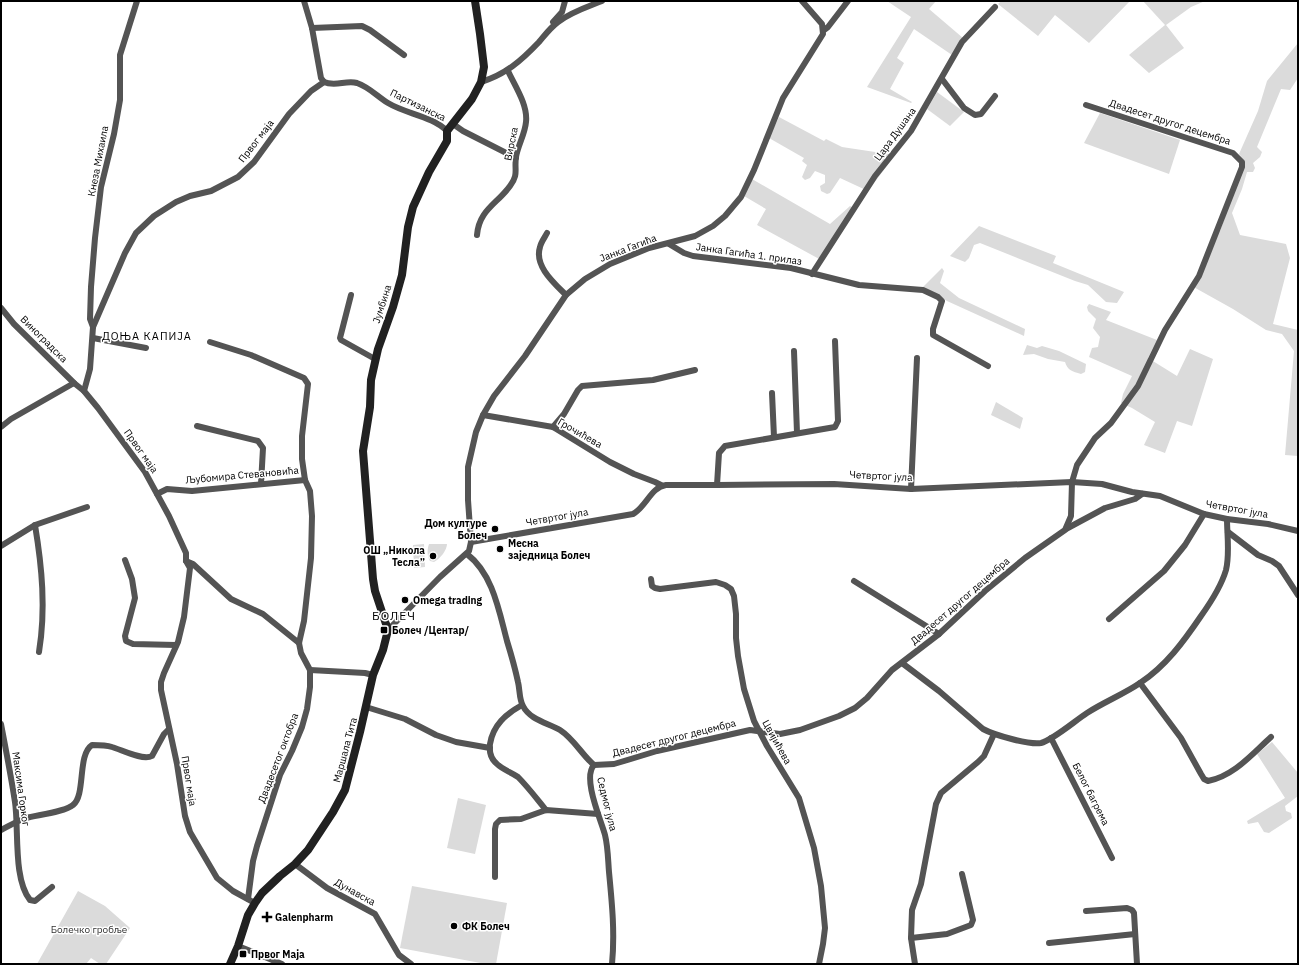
<svg xmlns="http://www.w3.org/2000/svg" width="1299" height="965" font-family="'IBM Plex Sans',sans-serif">
  <style>
    .green { fill: #dbdbdb }
    .lines { fill: none; stroke-linecap: round; stroke-linejoin: round }
    .street { stroke: #545454; stroke-width: 6 }
    .secondary { stroke: #212121; stroke-width: 8 }
    .poi-dot { fill: #000; stroke: #fff; stroke-width: 1.5 }
    .labels { text-anchor: middle; dominant-baseline: central; stroke-width: 3; stroke-linejoin: round; paint-order: stroke }
    .street-label { font-size: 10px; fill: #000; stroke: #fff }
    .poi-label { font-size: 10px; font-weight: bold; fill: #000; stroke: #fff; text-anchor: start }
    .park-label { font-size: 10px; fill: #323232; stroke: #fff }
    .neighbourhood-label { font-size: 11px; letter-spacing: 1px; fill: #000; stroke: #fff }
    .quarter-label { font-size: 12px; letter-spacing: 1px; fill: #000; stroke: #fff }
  </style>
  <rect width="100%" height="100%" fill="#fff"/>
  <!-- green -->
  <g class="green">
    <polygon points="887,1 936,1 929,9 963,38 952,55 914,29 897,58 904,63 890,89 912,102 911,103 867,87 911,17"/>
    <polygon points="1001,1 1130,1 1089,43 1055,15 1038,36 998,4"/>
    <polygon points="1143,1 1205,1 1191,7 1166,25 1184,48 1149,73 1129,55 1165,25"/>
    <polygon points="1298,43 1298,78 1290,90 1281,89 1257,147 1262,152 1260,157 1253,163 1255,168 1253,172 1247,172 1242,189 1232,213 1240,235 1286,244 1290,258 1273,324 1298,330 1298,456 1285,455 1294,351 1282,334 1266,330 1233,309 1190,285 1197,275 1216,231 1220,231 1236,187 1244,160 1239,154 1258,111 1267,81"/>
    <polygon points="937,92 964,112 950,126 927,109"/>
    <polygon points="1100,113 1180,140 1169,174 1084,143"/>
    <polygon points="779,117 824,141 826,139 842,147 895,155 868,191 840,178 830,193 827,194 821,191 820,186 825,183 825,175 815,171 810,178 805,180 802,177 807,165 802,161 804,158 769,138"/>
    <polygon points="752,179 830,224 850,206 856,209 821,260 757,225 766,209 744,196"/>
    <polygon points="979,226 1056,256 1053,263 1124,292 1117,303 1106,302 1088,285 1075,281 980,243 974,245 969,258 965,262 950,256"/>
    <polygon points="942,268 944,271 940,283 959,298 1025,329 1024,336 947,301 935,293 922,288"/>
    <polygon points="1089,304 1111,312 1106,320 1157,340 1148,358 1177,376 1190,349 1213,359 1192,426 1177,421 1165,453 1144,445 1155,422 1132,408 1121,403 1123,394 1132,376 1089,357 1092,348 1098,347 1100,337 1093,328 1096,319 1088,311 1087,307"/>
    <path d="M1027 345 1037 348 1042 346 1059 351 1086 364 1085 372 1081 374C1072 371 1068 371 1065 362L1048 359 1034 354 1023 355Z"/>
    <polygon points="996,402 1023,418 1020,429 991,415"/>
    <polygon points="424,544 425,567 414,568 413,545"/>
    <path d="M429 544H447C447 550 440 559 434 562L430 561C427 557 427 549 429 544Z"/>
    <polygon points="1272,742 1298,773 1298,796 1285,806 1286,811 1291,813 1292,818 1269,833 1264,832 1258,822 1248,824 1247,821 1285,798 1257,754"/>
    <polygon points="458,798 486,805 475,854 447,848"/>
    <polygon points="412,886 507,903 496,964 486,964 400,948"/>
    <polygon points="78,891 105,906 130,928 106,964 100,964 91,958 86,964 37,964"/>
  </g>
  <g class="lines">
    <!-- street -->
    <g class="street">
      <path d="M304 1 312 28 321 78 324 82C335 87 346 80 357 83 369 87 378 97 388 103 406 114 432 116 447 131"/>
      <polyline points="553,22 562,12 565,1"/>
      <polyline points="312,28 362,26 370,30 404,55"/>
      <polyline points="824,30 828,27 848,1"/>
      <polyline points="942,79 964,108 975,115 981,114 995,96"/>
      <path d="M481 82C505 75 522 60 539 42 545 35 550 28 558 22 571 12 587 7 602 1"/>
      <polyline points="453,124 463,131 516,158"/>
      <path d="M547 233C545 237 541 242 540 247 534 266 554 283 566 295"/>
      <path d="M477 235C479 210 497 204 510 186 519 174 514 170 516 157 518 145 525 134 526 122 528 105 515 86 508 71"/>
      <polyline points="669,244 684,253 693,256 791,268 859,285 923,290 938,297 942,301 933,329 933,335 988,366"/>
      <polyline points="812,274 875,176 911,131 962,42 995,7"/>
      <polyline points="351,295 340,338 341,340 375,359"/>
      <polyline points="1,308 14,324 74,383"/>
      <polyline points="93,327 90,319 91,287 95,238 101,187 114,134 120,100 120,55 137,1"/>
      <polyline points="93,338 146,348"/>
      <polyline points="210,342 251,355 304,378 308,384 302,436 302,459 305,480 310,491 312,516 311,558 304,621 299,643 301,653 310,670 310,687 307,709 302,727 292,751 280,775 257,846 253,861 248,899"/>
      <polyline points="794,351 797,433"/>
      <polyline points="772,393 774,437"/>
      <polyline points="483,415 553,427 610,462 634,474 655,482 661,485"/>
      <polyline points="197,426 258,441 263,448 261,484"/>
      <polyline points="1,427 11,419 74,383 84,391"/>
      <polyline points="553,427 564,414 578,390 582,386 653,380 695,370"/>
      <polyline points="717,485 719,453 725,446 835,427 838,421 835,341"/>
      <polyline points="911,489 917,358"/>
      <polyline points="157,494 167,489 192,491 305,480"/>
      <path d="M35 525C42 567 46 609 39 652"/>
      <polyline points="1066,529 1105,508 1135,499 1142,494"/>
      <polyline points="1228,532 1258,555 1272,561 1279,566 1298,595"/>
      <path d="M471 542 633 514C646 507 651 487 666 485H717L834 484 911 489 1072 482 1102 484 1132 492 1160 496 1204 514 1227 519 1268 524 1298 531"/>
      <polyline points="1,546 35,525 87,507"/>
      <path d="M467 554C493 574 499 611 507 641 511 654 515 668 518 682 520 690 519 699 523 706 530 720 548 723 560 730 574 739 582 755 594 765 582 778 601 820 605 835 608 847 608 860 609 872 612 903 615 933 612 964"/>
      <polyline points="125,560 132,579 135,598 125,636 126,641 133,644 176,645"/>
      <polyline points="186,561 193,564 231,599 263,614 299,643"/>
      <polyline points="651,579 652,586 655,588 660,589 716,582 725,585 731,589 734,596 736,614 736,638 738,656 744,689 754,721 767,746 799,798 814,848 821,886 825,928 823,944 819,964"/>
      <polyline points="854,581 939,634"/>
      <polyline points="1109,619 1164,571 1185,545 1204,514"/>
      <polyline points="388,630 440,577 469,551 471,542 468,500 468,467 476,432 483,415 494,396 525,356 566,295 585,279 610,264 649,248 695,236 713,226 725,216 741,197 754,170 783,98 823,34 822,24 802,1"/>
      <path d="M902 663 939 691 983 729C994 735 1029 745 1041 743 1053 740 1076 720 1087 713 1104 702 1124 694 1140 683 1166 666 1184 641 1201 616 1211 602 1221 587 1226 570 1230 554 1227 535 1227 519"/>
      <polyline points="310,670 365,673 373,675"/>
      <path d="M1140 683 1181 738 1201 774 1204 779 1208 781C1234 776 1252 754 1271 737"/>
      <path d="M522 705C506 714 493 725 490 744 489 752 491 759 497 764 503 770 511 772 518 777 528 787 537 799 546 810"/>
      <polyline points="366,707 405,719 436,735 456,742 490,748"/>
      <path d="M1 724C6 750 11 776 15 802 19 829 13 879 30 900L35 901 52 887"/>
      <polyline points="1051,738 1112,858"/>
      <polyline points="594,765 614,764 657,751 750,730 780,734 800,730 839,716 855,708 867,698 892,670 939,634 985,591 1025,558 1065,530 1071,516 1072,482 1077,465 1095,438 1111,423 1138,386 1165,330 1199,276 1242,167 1242,162 1233,153 1086,105"/>
      <path d="M1 830C9 826 17 821 26 818 37 815 65 812 73 805 86 795 77 755 92 745 99 745 106 745 112 747 122 750 143 761 152 756L164 734 169 729"/>
      <polyline points="295,864 327,888 375,914 396,950 399,955 411,964"/>
      <polyline points="495,877 495,829 496,824 500,820 521,819 546,810 598,814"/>
      <polyline points="255,903 233,891 217,878 190,832 185,816 177,764 161,690 161,682 164,673 178,642 184,617 190,568 186,561 186,553 169,516 145,472 98,408 84,391 90,369 93,327 125,253 136,233 154,216 176,202 190,196 211,191 238,177 254,162 289,114 311,91 324,82"/>
      <polyline points="1086,911 1127,908 1132,910 1134,913 1137,964"/>
      <polyline points="911,938 947,934 971,925 973,920 962,874"/>
      <polyline points="1049,943 1135,934"/>
      <polyline points="238,946 282,964"/>
      <polyline points="915,964 911,938 912,910 921,884 936,804 941,793 978,762 984,756 994,734"/>
    </g>
    <!-- secondary -->
    <polyline class="secondary" points="230,964 238,946 248,915 255,903 262,893 280,876 295,864 308,850 333,812 345,790 360,732 373,675 383,650 388,630 375,591 373,579 363,451 370,407 371,380 378,349 393,307 402,275 408,227 413,207 429,172 447,141 447,131 472,99 481,82 484,67 480,34 475,1"/>
  </g>
  <!-- markers -->
  <g class="poi-dot">
    <circle cx="495" cy="529" r="4"/>
    <circle cx="500" cy="549" r="4"/>
    <circle cx="433" cy="556" r="4"/>
    <circle cx="405" cy="600" r="4"/>
    <rect x="380" y="626" width="8" height="8" rx="2"/>
    <path d="M265 911h4v4h4v4h-4v4h-4v-4h-4v-4h4z"/>
    <circle cx="454" cy="926" r="4"/>
    <rect x="239" y="950" width="8" height="8" rx="2"/>
  </g>
  <g class="labels">
    <!-- street labels -->
    <g class="street-label">
      <text transform="translate(418 105) rotate(26)">Партизанска</text>
      <text transform="translate(1170 122) rotate(18)">Двадесет другог децембра</text>
      <text transform="translate(895 134) rotate(-54)">Цара Душана</text>
      <text transform="translate(256 141) rotate(-52)">Првог маја</text>
      <text transform="translate(511 144) rotate(-78)">Вирска</text>
      <text transform="translate(98 161) rotate(-79)">Кнеза Михаила</text>
      <text transform="translate(628 248) rotate(-21)">Јанка Гагића</text>
      <text transform="translate(749 254) rotate(8)">Јанка Гагића 1. прилаз</text>
      <text transform="translate(382 304) rotate(-72)">Јумбина</text>
      <text transform="translate(44 339) rotate(45)">Виноградска</text>
      <text transform="translate(580 433) rotate(30)">Грочићева</text>
      <text transform="translate(141 451) rotate(55)">Првог маја</text>
      <text transform="translate(242 475) rotate(-5)">Љубомира Стевановића</text>
      <text transform="translate(881 476) rotate(3)">Четвртог јула</text>
      <text transform="translate(1237 509) rotate(10)">Четвртог јула</text>
      <text transform="translate(557 517) rotate(-10)">Четвртог јула</text>
      <text transform="translate(960 601) rotate(-41)">Двадесет другог децембра</text>
      <text transform="translate(674 738) rotate(-14)">Двадесет другог децембра</text>
      <text transform="translate(777 742) rotate(61)">Цвијићева</text>
      <text transform="translate(345 750) rotate(-75)">Маршала Тита</text>
      <text transform="translate(278 758) rotate(-69)">Двадесетог октобра</text>
      <text transform="translate(189 781) rotate(81)">Првог маја</text>
      <text transform="translate(21 789) rotate(82)">Максима Горког</text>
      <text transform="translate(1091 794) rotate(63)">Белог багрема</text>
      <text transform="translate(607 804) rotate(76)">Седмог јула</text>
      <text transform="translate(355 892) rotate(29)">Дунавска</text>
    </g>
    <!-- poi labels -->
    <g class="poi-label">
      <text x="487" y="523" text-anchor="end">Дом културе<tspan x="487" dy="12">Болеч</tspan></text>
      <text x="508" y="543">Месна<tspan x="508" dy="12">заједница Болеч</tspan></text>
      <text x="425" y="550" text-anchor="end">ОШ „Никола<tspan x="425" dy="12">Тесла”</tspan></text>
      <text x="413" y="600">Omega trading</text>
      <text x="392" y="630">Болеч /Центар/</text>
      <text x="275" y="917">Galenpharm</text>
      <text x="462" y="926">ФК Болеч</text>
      <text x="251" y="954">Првог Маја</text>
    </g>
    <!-- park labels -->
    <g class="park-label">
      <text x="89" y="929">Болечко гробље</text>
    </g>
    <!-- neighbourhood labels -->
    <g class="neighbourhood-label">
      <text x="147" y="336">ДОЊА КАПИЈА</text>
    </g>
    <!-- quarter labels -->
    <g class="quarter-label">
      <text x="394" y="615">БОЛЕЧ</text>
    </g>
  </g>
  <!-- border -->
  <rect width="1299" height="965" fill="none" stroke="#000000" stroke-width="4"/>
</svg>
